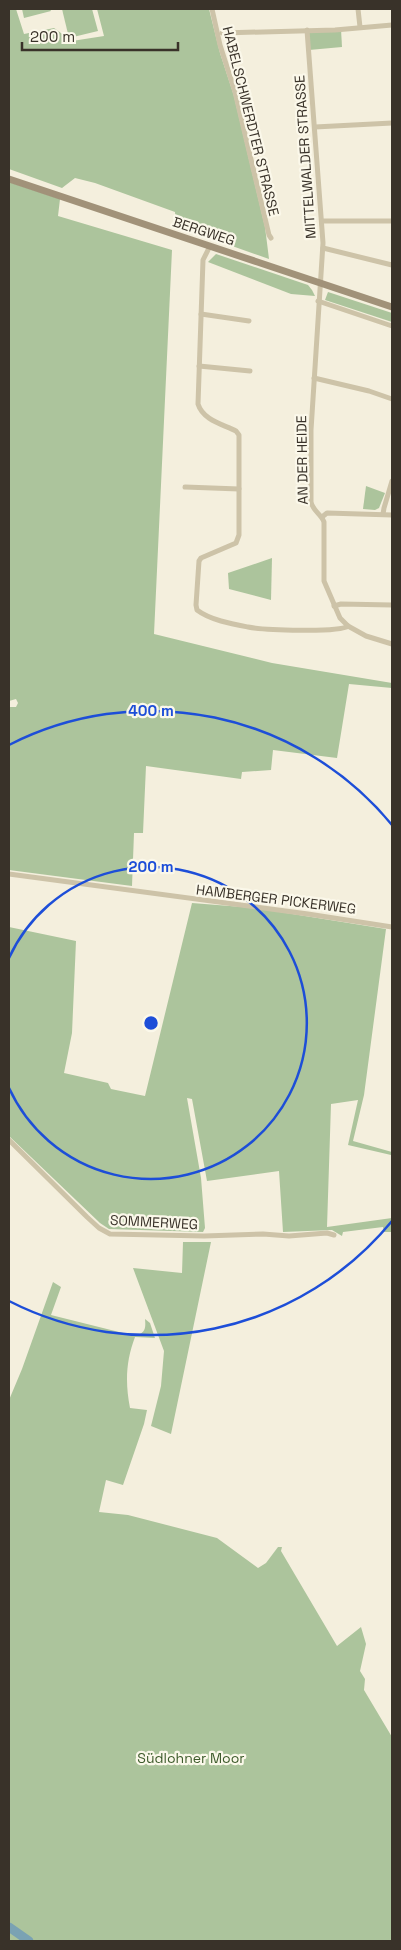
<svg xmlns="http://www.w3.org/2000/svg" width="401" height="1950" font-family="'Space Grotesk',sans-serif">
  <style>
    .green { fill: #acc49c }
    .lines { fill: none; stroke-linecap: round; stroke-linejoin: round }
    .river { stroke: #7aa2b3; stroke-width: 9 }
    .street { stroke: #cdc3a8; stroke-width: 5 }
    .secondary { stroke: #a19279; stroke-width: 7 }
    .ring { fill: none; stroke: #1d4ed8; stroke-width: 2.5 }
    .labels { text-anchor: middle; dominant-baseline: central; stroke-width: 4.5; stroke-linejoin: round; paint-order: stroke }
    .street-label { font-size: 14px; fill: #393229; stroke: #fbf8ea }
    .park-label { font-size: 14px; fill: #3c5a2a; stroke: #fbf8ea }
    .centre { fill: #1d4ed8; stroke: #fbf8ea; stroke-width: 2.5 }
    .ring-label { font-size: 15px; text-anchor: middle; font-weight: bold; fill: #1d4ed8; stroke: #fbf8ea; stroke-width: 4.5; stroke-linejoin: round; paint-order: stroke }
  </style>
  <rect width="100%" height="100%" fill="#f4efdd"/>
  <!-- green -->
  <g class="green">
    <polygon points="9,9 16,9 24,34 54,28 72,41 104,36 97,9 209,9 220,53 234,96 265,227 269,259 176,226 175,212 95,183 75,178 62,188 9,169"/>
    <polygon points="22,9 50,9 51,11 24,18"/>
    <polygon points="62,9 92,9 98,31 69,38"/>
    <polygon points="341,29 342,47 309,50 307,30"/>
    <polygon points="9,182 60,199 58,216 172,250 154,634 272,663 392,683 392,688 349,684 337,758 273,750 271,770 242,772 241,779 146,766 143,833 134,833 132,886 9,870 9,707 16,707 18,703 16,699 9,701"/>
    <polygon points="216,254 308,285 312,290 315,296 291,294 208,262"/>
    <polygon points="328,292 392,313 392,322 325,300"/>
    <polygon points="366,486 385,493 379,508 375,510 363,509"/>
    <polygon points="272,558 271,600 229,589 228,573"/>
    <polygon points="192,903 255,908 386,929 364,1095 353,1141 392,1152 391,1155 348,1145 358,1100 331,1104 327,1227 392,1218 391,1232 384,1232 383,1227 343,1232 342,1236 332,1230 283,1232 279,1171 207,1181 192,1099 187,1098 201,1178 205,1228 203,1232 109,1229 100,1223 9,1136 9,927 76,941 72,1033 64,1073 108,1083 111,1089 145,1096"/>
    <polygon points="183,1242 211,1242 171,1434 151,1426 161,1386 164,1351 133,1268 182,1273"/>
    <path d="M53 1282 61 1287 51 1315 135 1336C145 1333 146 1329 145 1319L150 1323 155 1338 135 1337C126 1361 125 1382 130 1408L147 1410 144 1424 123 1485 106 1480 99 1512 128 1515 217 1538 258 1568 266 1563 278 1547H282L281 1551 337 1646 361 1627 366 1644 360 1671 365 1679 364 1690 392 1737V1941H9V1400L22 1369Z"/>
  </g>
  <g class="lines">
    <!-- river -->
    <polyline class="river" points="9,1927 29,1941"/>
    <!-- street -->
    <g class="street">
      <polyline points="212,9 220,45 235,92 269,235 271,238"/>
      <polyline points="358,9 360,27"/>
      <path d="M307 30 323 243 311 430V502C313 511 321 514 324 522V581L340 618 348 626 366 636 392 644"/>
      <polyline points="222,33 335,30 392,25"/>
      <polyline points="315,127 392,123"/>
      <polyline points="322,221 392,221"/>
      <path d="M210 246 203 260 198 404C203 420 222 424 236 431L239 435V535L236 543 201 558 199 561 196 605 197 610C210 620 232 624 248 627 263 630 339 633 348 626"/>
      <polyline points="323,248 392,265"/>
      <polyline points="318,301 392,326"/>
      <polyline points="201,314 249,321"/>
      <polyline points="199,366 250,371"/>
      <polyline points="314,378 369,391 392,399"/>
      <polyline points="185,487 239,489"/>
      <polyline points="383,514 384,508 392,481"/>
      <polyline points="322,517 327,513 392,515"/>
      <polyline points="334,606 341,604 392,605"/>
      <polyline points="9,874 308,914 392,927"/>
      <polyline points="9,1140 87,1217 99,1228 110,1234 204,1236 263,1234 289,1236 327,1233 334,1235"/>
    </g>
    <!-- secondary -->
    <polyline class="secondary" points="9,179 392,307"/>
  </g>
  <!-- distance rings -->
  <g class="ring">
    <path d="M9 958A156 156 0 1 1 9 1088"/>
    <path d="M392 1221A312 312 0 0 1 9 1301M9 745A312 312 0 0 1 392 825"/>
  </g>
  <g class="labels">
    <!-- street labels -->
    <g class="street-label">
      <text transform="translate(251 121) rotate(76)">HABELSCHWERDTER STRASSE</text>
      <text transform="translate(305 157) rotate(-94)">MITTELWALDER STRASSE</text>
      <text transform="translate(204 231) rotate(18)">BERGWEG</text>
      <text transform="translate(302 460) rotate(-91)">AN DER HEIDE</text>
      <text transform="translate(276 899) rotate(7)">HAMBERGER PICKERWEG</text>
      <text transform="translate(154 1222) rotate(3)">SOMMERWEG</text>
    </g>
    <!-- park labels -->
    <g class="park-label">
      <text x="191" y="1758">Südlohner Moor</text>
    </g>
  </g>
  <circle cx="151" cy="1023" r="8" class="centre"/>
  <g class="ring-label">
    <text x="151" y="716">400 m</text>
    <text x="151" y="872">200 m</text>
  </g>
  <!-- border -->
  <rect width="401" height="1950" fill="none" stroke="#393229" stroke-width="20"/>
  <!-- scale -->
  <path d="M22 42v8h156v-8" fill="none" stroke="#393229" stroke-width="2.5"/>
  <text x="30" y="42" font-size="15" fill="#393229" stroke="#fbf8ea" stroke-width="4" paint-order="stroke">200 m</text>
</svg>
